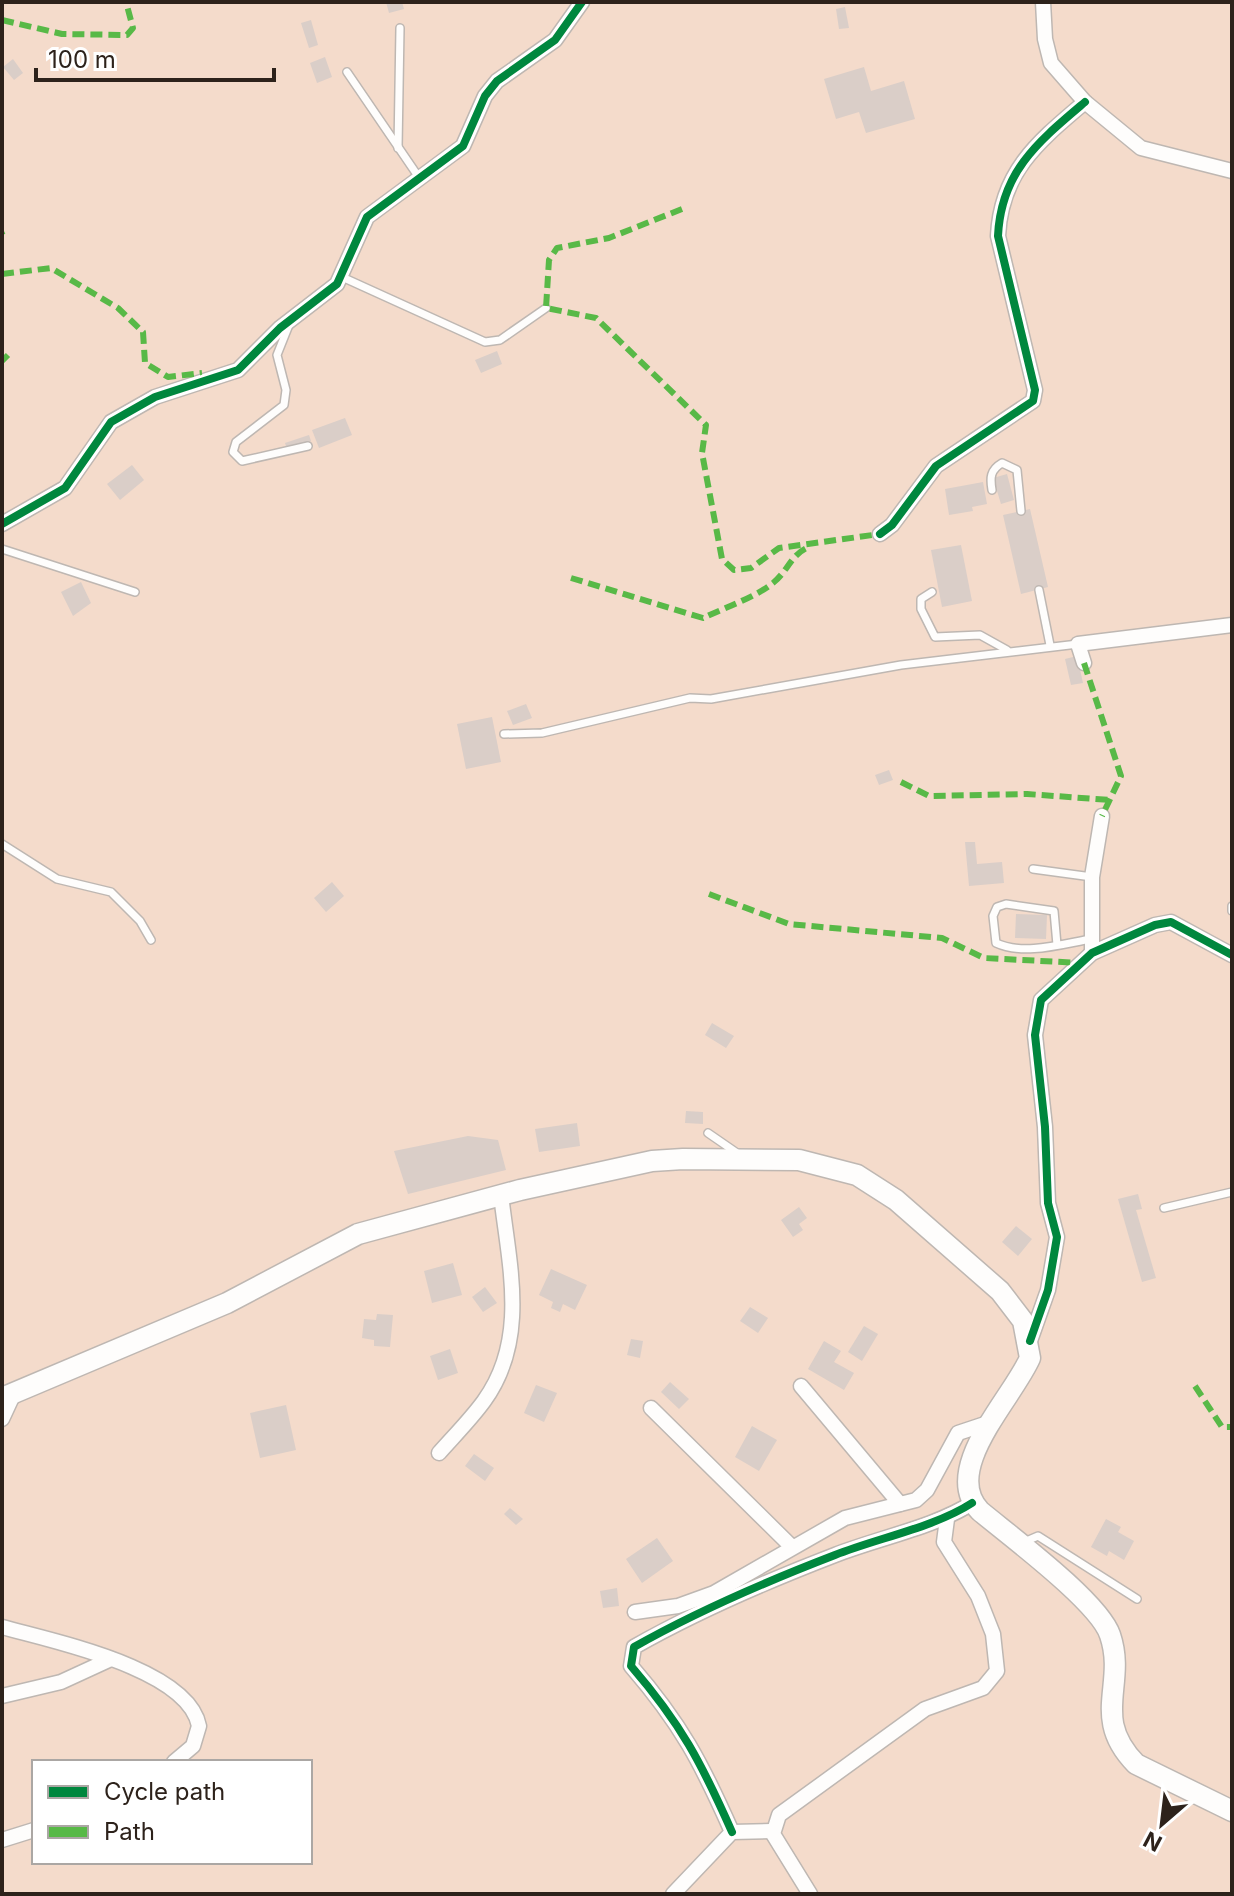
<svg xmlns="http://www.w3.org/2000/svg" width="1234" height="1896" font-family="Inter,sans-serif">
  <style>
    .green { fill: #f4dbcb; fill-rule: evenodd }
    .building { fill: #dacec8 }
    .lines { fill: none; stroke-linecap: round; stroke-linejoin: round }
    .lane-casing { stroke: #beb7b2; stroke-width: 10 }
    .street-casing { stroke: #beb7b2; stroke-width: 17 }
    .secondary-casing { stroke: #beb7b2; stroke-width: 23 }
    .lane { stroke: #fefdfc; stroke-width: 7 }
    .street { stroke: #fefdfc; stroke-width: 14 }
    .secondary { stroke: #fefdfc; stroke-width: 20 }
    .quiet { stroke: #58b947; stroke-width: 6; stroke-dasharray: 12 6; stroke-linecap: butt }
    .cycleway-casing { stroke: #fff; stroke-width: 13 }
    .cycleway { stroke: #00873e; stroke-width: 8 }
  </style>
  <rect width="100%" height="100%" fill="#f8f2ee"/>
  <!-- green -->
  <path class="green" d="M2 2H1232V1894H2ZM34 1762H310V1862H34Z"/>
  <!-- building -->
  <g class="building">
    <polygon points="386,2 402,2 404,9 389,13"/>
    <polygon points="845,7 849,28 839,29 836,9"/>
    <polygon points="311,20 318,45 309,48 301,23"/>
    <polygon points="325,57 332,77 317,83 310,63"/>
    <polygon points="13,59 23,73 14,80 3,67"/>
    <polygon points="864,67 871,91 904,81 915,119 866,133 859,112 836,119 824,79"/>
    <polygon points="497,351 502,364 481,373 475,360"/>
    <polygon points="345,418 352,435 319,448 312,430"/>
    <polygon points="309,435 311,441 287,449 285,443"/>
    <polygon points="132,465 144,480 120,500 107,484"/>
    <polygon points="1007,474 1014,500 1001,504 993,478"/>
    <polygon points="983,482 987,504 972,507 973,511 949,515 945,489"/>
    <polygon points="1030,509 1048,587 1021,594 1003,515"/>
    <polygon points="961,545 972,601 942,607 931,550"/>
    <polygon points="81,582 91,603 73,616 61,592"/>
    <polygon points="1077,656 1083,683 1071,685 1065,659"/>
    <polygon points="526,704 532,718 513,725 507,711"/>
    <polygon points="492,717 501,762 466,769 457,724"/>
    <polygon points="889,770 893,780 879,785 875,775"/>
    <polygon points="965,842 975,842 977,864 1002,862 1004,883 969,886"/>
    <polygon points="332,882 344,896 326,912 314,898"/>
    <polygon points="1016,914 1047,915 1046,939 1015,938"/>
    <polygon points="712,1023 734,1036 726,1048 705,1035"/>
    <polygon points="686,1111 703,1112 703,1124 685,1123"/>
    <polygon points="577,1123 580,1146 539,1152 535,1129"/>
    <polygon points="468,1136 498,1140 506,1170 408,1194 394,1151"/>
    <polygon points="1138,1194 1142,1209 1136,1210 1156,1278 1142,1282 1118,1199"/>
    <polygon points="799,1207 807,1218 799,1224 803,1230 793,1237 781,1220"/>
    <polygon points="1016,1226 1032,1239 1018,1256 1002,1242"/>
    <polygon points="453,1263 462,1295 432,1303 424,1271"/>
    <polygon points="551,1269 587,1285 575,1310 563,1304 560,1312 551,1308 553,1302 539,1295"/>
    <polygon points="485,1287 497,1303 483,1312 472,1297"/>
    <polygon points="750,1307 768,1318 758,1333 740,1321"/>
    <polygon points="377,1314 393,1315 390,1347 374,1346 374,1340 362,1338 364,1319 376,1320"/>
    <polygon points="864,1326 878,1334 862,1361 848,1352"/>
    <polygon points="631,1339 643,1341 640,1358 627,1355"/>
    <polygon points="824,1341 841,1351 834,1362 854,1373 844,1390 808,1369"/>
    <polygon points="450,1349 458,1373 438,1380 430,1356"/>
    <polygon points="670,1382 689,1399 679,1409 661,1392"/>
    <polygon points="536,1385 557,1393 544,1422 524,1413"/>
    <polygon points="286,1405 296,1450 260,1458 250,1413"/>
    <polygon points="752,1426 777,1440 759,1471 735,1457"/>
    <polygon points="474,1454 494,1468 485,1481 465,1466"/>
    <polygon points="510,1508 523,1519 516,1525 504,1514"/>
    <polygon points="1106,1519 1121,1527 1118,1532 1134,1541 1124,1560 1109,1551 1107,1556 1091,1547"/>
    <polygon points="657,1538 673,1561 642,1583 626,1559"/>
    <polygon points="617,1588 619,1606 603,1608 600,1591"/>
  </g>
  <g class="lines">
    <!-- lane casing -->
    <g class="lane-casing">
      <g id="lane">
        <polyline points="347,72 420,179"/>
        <polyline points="398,148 400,28"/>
        <polyline points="342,277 485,342 500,340 546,308"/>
        <polyline points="289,325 277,355 286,390 284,405 236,442 233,452 242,461 308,446"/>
        <path d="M992 490C990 478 990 470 1002 463L1017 470 1021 511"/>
        <polyline points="2,549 135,592"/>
        <polyline points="1039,590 1050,645"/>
        <polyline points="932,592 921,599 921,609 935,637 980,635 1007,650"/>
        <polyline points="504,734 542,733 690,698 711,699 901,665 1078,644"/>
        <polyline points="2,844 57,879 111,892 140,921 151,940"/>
        <polyline points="1033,869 1092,877"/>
        <polyline points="1232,906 1232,911"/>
        <path d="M1057 945 1054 911 1006 904 997 907 993 916 996 943C1024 956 1062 944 1091 939"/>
        <polyline points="708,1133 737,1153"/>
        <polyline points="1164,1208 1232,1192"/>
        <polyline points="1024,1542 1038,1536 1137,1599"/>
      </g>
    </g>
    <!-- street casing -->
    <g class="street-casing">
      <g id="street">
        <polyline points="1043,2 1045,39 1051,63 1085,102 1141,148 1232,171"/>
        <polyline points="2,524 65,488 111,422 155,397 238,370 280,328 337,284 367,217 463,146 485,96 497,81 555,40 582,2"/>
        <path d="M880 534 892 525 936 466 1033 401 1035 390 998 236C1001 171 1039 141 1085 102"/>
        <polyline points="1084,663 1078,644 1232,625"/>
        <polyline points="1092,953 1092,877 1102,816"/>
        <polyline points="1030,1341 1048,1290 1057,1237 1048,1203 1045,1127 1035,1035 1041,1000 1092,953 1155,925 1171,922 1232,955"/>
        <polyline points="801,1386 900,1504"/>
        <polyline points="651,1408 792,1547"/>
        <polyline points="2,1419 15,1391"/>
        <path d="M439 1453C454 1436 471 1419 484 1401 529 1339 509 1265 501 1195"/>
        <polyline points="635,1612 678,1606 714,1593 845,1518 916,1500 927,1490 958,1433 991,1422"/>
        <path d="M2 1627C51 1641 188 1668 199 1726L193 1746 174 1762"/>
        <polyline points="2,1696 61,1682 111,1659"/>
        <path d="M732 1832C701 1762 681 1724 631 1666L634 1647C694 1613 770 1580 835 1555 878 1538 935 1527 972 1503"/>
        <polyline points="2,1840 34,1830"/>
        <polyline points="673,1894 732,1832 772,1831"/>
        <polyline points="810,1894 773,1834 779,1815 925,1709 983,1688 997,1671 993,1634 978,1596 944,1542 947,1519"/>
      </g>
    </g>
    <!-- secondary casing -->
    <g class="secondary-casing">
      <path id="secondary" d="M2 1398 227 1303 358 1234 520 1190 652 1161 683 1159 799 1160 857 1175 896 1200 1000 1291 1023 1321 1030 1358C1012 1399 940 1470 980 1511 1010 1536 1099 1602 1110 1635 1127 1685 1090 1717 1136 1764L1232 1811"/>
    </g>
    <!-- lane -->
    <use href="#lane" class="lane"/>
    <!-- street -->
    <use href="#street" class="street"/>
    <!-- secondary -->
    <use href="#secondary" class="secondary"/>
    <!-- quiet -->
    <g class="quiet">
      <polyline points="2,20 62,34 127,35 133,28 126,2"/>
      <polyline points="682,209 609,238 557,248 549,260 546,308 596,318 706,425 702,453 722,559 734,570 751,568 779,548 880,534"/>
      <polyline points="2,232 4,231"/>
      <polyline points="2,274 51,268 118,308 143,332 145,363 168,377 202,373"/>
      <polyline points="2,361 8,355"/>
      <path d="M571 578 703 618C726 607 754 598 773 583 788 571 791 554 809 547"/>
      <polyline points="1084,663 1121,776 1102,816"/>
      <polyline points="901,782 929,796 1027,794 1110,800"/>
      <polyline points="709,894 789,924 942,938 984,958 1081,963"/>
      <polyline points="1195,1386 1222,1427 1232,1427"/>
    </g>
    <!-- cycleway casing -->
    <g class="cycleway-casing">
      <g id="cycleway">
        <polyline points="2,524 65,488 111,422 155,397 238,370 280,328 337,284 367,217 463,146 485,96 497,81 555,40 582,2"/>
        <path d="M880 534 892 525 936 466 1033 401 1035 390 998 236C1001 171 1039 141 1085 102"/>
        <polyline points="1030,1341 1048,1290 1057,1237 1048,1203 1045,1127 1035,1035 1041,1000 1092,953 1155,925 1171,922 1232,955"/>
        <path d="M732 1832C701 1762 681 1724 631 1666L634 1647C694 1613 770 1580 835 1555 878 1538 935 1527 972 1503"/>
      </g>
    </g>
    <!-- cycleway -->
    <use href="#cycleway" class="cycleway"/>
  </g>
  <!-- border -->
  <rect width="1234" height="1896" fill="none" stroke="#2d221b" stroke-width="8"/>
  <!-- legend -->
  <rect x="32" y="1760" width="280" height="104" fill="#ffffff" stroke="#aba7a4" stroke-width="2"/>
  <rect x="48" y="1786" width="40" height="12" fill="#00873e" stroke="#aba7a4" stroke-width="2"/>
  <text x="104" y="1800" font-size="24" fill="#2d221b">Cycle path</text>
  <rect x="48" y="1826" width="40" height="12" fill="#58b947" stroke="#aba7a4" stroke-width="2"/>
  <text x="104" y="1840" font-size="24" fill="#2d221b">Path</text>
  <!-- north arrow -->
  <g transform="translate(1162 1824) rotate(208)" stroke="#ffffff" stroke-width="6" paint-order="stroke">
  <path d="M0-6L14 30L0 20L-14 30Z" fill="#2d221b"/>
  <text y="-12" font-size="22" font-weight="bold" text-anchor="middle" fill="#2d221b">N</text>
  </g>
  <!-- scale -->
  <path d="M36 68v12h238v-12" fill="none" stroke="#2d221b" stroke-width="4"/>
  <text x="48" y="68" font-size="24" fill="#2d221b" stroke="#ffffff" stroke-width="6" paint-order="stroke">100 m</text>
</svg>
